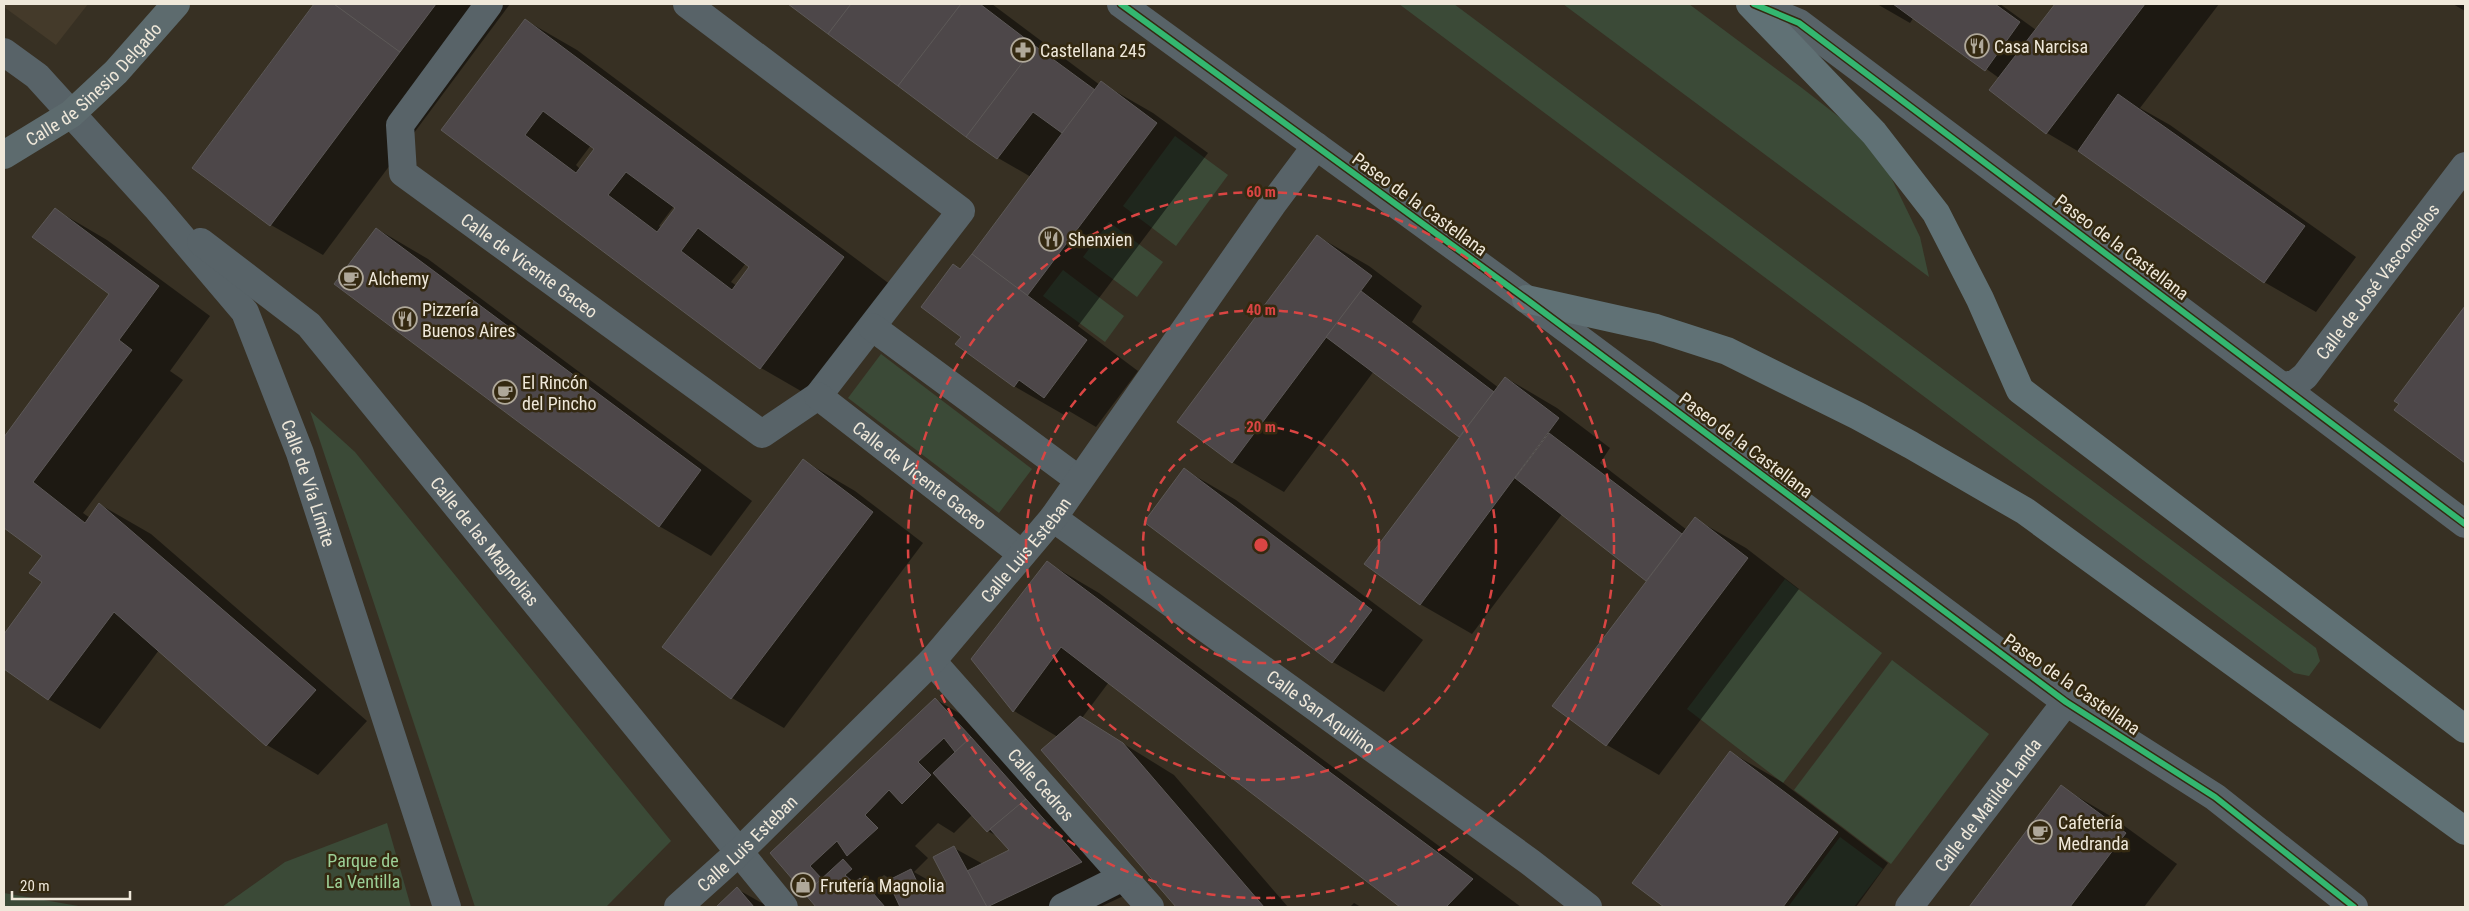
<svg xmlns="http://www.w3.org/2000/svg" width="2469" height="911" font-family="'Roboto Condensed',sans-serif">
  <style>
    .commercial { fill: #443a2a }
    .green { fill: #3b4a37 }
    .shadow { fill: #0007; fill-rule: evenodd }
    .building { fill: #4d4749; stroke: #5c5857; fill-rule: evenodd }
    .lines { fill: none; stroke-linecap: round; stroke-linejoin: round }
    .minor { stroke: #586368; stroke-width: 28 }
    .major { stroke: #5d6b6e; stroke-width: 28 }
    .highway { stroke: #607175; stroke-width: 28 }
    .cycleway-casing { stroke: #342911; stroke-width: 9 }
    .cycleway { stroke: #33b770; stroke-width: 6 }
    .ring { fill: none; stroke: #da4543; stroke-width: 2.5; stroke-dasharray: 9 6 }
    .labels { text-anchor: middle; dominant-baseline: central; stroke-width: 5; stroke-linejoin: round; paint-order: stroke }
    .poi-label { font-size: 18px; fill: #efe8da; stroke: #342911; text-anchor: start }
    .street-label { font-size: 18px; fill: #efe8da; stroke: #342911 }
    .park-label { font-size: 18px; fill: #9ccf96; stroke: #342911 }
    .centre { fill: #da4543; stroke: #342911; stroke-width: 2.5 }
    .ring-label { font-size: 15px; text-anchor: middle; font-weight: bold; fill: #da4543; stroke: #342911; stroke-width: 5; stroke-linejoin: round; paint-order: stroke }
  </style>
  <rect width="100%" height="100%" fill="#373023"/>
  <!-- commercial -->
  <polygon class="commercial" points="4,4 88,4 56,45 4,7"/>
  <!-- green -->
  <g class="green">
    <polygon points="1399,4 1454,4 2316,648 2320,661 2309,676 2294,673"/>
    <polygon points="1563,4 1689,4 1802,88 1848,124 1885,165 1920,237 1929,277"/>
    <polygon points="1175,136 1228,175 1176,246 1123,206"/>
    <polygon points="1109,222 1163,262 1137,297 1083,257"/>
    <polygon points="1063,270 1124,316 1105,342 1043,296"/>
    <polygon points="881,354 1032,469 999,513 848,398"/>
    <polygon points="310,411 355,452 671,841 606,907 475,907"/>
    <polygon points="1785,579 1882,653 1783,783 1687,709"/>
    <polygon points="1892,660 1989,734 1891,864 1794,790"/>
    <polygon points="387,823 411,907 222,907 285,862"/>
    <polygon points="1840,837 1883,869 1854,907 1788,907"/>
    <polygon points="4,893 84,907 4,907"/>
  </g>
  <!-- shadow -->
  <g class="shadow">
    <polygon points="314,4 510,4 323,255 271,225 193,167"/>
    <polygon points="791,4 992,4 1100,85 1101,83 1153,113 1208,153 1078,326 1138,371 1096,427 1069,411 1066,416 1014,386 963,337 962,270 1031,177 998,158"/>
    <polygon points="1877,4 2000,4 2036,30 2056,4 2219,4 2140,108 2170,125 2356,257 2316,312 2264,282 2093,160 2047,133 1990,90 1999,78 1914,17 1910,23"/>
    <polygon points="2453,4 2465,4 2465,11"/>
    <path d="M525 20 577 50 895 288 813 398 761 368 443 130ZM591 145 596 149 580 169 576 165ZM674 206 676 208 662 228 659 226ZM746 263 751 267 737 286 731 282Z"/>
    <polygon points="56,210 107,240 210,316 170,371 183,380 83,513 90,518 99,504 151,534 367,721 318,775 267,745 159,650 100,729 48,699 4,667 4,636 44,582 44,556 4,526 4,439 111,294"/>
    <polygon points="377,229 428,259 752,501 711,556 659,526"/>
    <polygon points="1317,236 1369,266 1422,306 1412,322 1499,388 1506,378 1557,408 1610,448 1600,463 1687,530 1695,519 1746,548 1799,589 1659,775 1607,745 1554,706 1648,581 1562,514 1472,634 1420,604 1461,436 1374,371 1284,492 1232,462"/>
    <polygon points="2465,308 2465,462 2396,410 2401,404 2396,400"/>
    <polygon points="804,461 855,491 923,543 784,728 732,698 664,647"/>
    <polygon points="1185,470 1236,500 1423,640 1384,692 1333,662 1146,522"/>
    <polygon points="1048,563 1099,593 1521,907 1402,907 1109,682 1082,718 1174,775 1288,907 1177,907 1042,750 1058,737 1014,711 972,659"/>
    <path d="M935 699 986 729 1132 892 1100 907H818L772 853ZM973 814 988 831 1000 838 1011 850 983 864 954 848 949 885 942 888 914 872 928 858 915 846 938 823 954 833ZM884 875 892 880 897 891 878 880Z"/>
    <polygon points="1730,752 1782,782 1888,863 1856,907 1666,907 1634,883"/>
    <polygon points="2061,787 2112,817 2177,864 2144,907 1970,907"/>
    <polygon points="737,889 769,907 718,907"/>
    <polygon points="1354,903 1361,907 1350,907"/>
  </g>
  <!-- building -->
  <g class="building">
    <polygon points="314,4 334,4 400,52 270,226 192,168"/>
    <polygon points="334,4 436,4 400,52"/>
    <polygon points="788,4 851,4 828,34"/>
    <polygon points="851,4 961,4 898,86 828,34"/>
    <polygon points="961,4 980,4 1035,46 966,137 898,86"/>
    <polygon points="1893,4 1995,4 2020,22 1985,71"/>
    <polygon points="2055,4 2145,4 2046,134 1989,90"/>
    <path d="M525 19 844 257 760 369 441 130ZM543 111 594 149 576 173 525 135ZM626 172 675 208 657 232 608 195ZM698 228 749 267 732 290 681 251Z"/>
    <polygon points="1035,46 1095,90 1062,133 1033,112 997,159 966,137"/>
    <polygon points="1101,81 1157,123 1027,296 972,254"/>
    <polygon points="2118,94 2305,226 2264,283 2078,151"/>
    <polygon points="55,208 159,286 119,340 132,350 33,482 85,523 99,503 316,690 266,746 114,612 48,700 4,669 4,634 42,582 29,573 42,556 4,528 4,437 109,294 32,237"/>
    <polygon points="376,228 701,470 659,527 334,284"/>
    <polygon points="1317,235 1372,276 1232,463 1177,422"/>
    <polygon points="972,254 1087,340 1044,398 1019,380 1014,387 955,344 961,337 921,307 953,264 960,269"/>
    <polygon points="1361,291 1494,392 1459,437 1326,337"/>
    <polygon points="2465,306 2465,463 2394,410 2399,404 2394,401"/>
    <polygon points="1505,377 1559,418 1420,605 1364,564"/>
    <polygon points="1549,433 1682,534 1646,581 1515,478"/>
    <polygon points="803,459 873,512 731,699 662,647"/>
    <polygon points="1184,468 1372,610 1332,663 1144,522"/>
    <polygon points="1695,517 1748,558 1606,746 1552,706"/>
    <polygon points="1047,561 1473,879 1446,907 1400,907 1061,647 1013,712 971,659"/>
    <polygon points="935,698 971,737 955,752 944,738 918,762 931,775 902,804 889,790 865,815 878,828 847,856 837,841 810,866 822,879 805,894 770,853"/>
    <polygon points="1080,716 1123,743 1264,907 1176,907 1041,750"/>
    <polygon points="971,737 1026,799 987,832 933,773"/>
    <polygon points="1730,751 1838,832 1783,907 1664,907 1632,883"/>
    <polygon points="2061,785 2126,833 2070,907 1969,907"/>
    <polygon points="1026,799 1082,862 987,907 967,871 1009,850 990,829"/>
    <polygon points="954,846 987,907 900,907 894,894 897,893 889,880 911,869 923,895 947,884 933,857"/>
    <polygon points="843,859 852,869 845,875 854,883 860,878 885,907 816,907 805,894"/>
    <polygon points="737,887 754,907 716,907"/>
  </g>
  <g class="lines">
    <!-- minor -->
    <g class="minor">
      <path id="s1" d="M489 4 400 125 403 173 762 434 818 396 961 211 687 4"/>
      <polyline points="1121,4 1526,299 2066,702 2215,797 2354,907"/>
      <polyline points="1754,4 1799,23 2465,524"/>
      <path id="s2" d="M4 52 37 76 156 207 245 312 300 453 447 907"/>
      <path id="s3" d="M201 242 309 325 784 907"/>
      <polyline points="872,327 1079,480"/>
      <path id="s4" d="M2283 386 2295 384 2305 376 2465 166"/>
      <path id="s5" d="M818 396 1022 554"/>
      <path id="s6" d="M1053 518 1530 862 1588 907"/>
      <path id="s7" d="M932 661 1150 907"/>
      <path id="s8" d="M678 907 738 853 932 661 1053 518 1272 205 1316 146"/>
      <polyline points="1063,907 1123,877"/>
      <path id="s9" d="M1909 907 2066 702"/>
    </g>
    <!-- major -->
    <path class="major" id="s10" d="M4 155 71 114 116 72 176 4"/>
    <!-- highway -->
    <g class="highway">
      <polyline points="1750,4 1874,133 1936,213 1980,299 2020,390 2465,729"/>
      <polyline points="1526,299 1656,328 1727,351 1858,416 1911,445 2025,511 2465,831"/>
    </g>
    <!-- cycleway casing -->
    <g class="cycleway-casing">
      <g id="cycleway">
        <polyline points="1121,4 1526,299 2066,702 2215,797 2354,907"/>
        <polyline points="1754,4 1799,23 2465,524"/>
      </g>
    </g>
    <!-- cycleway -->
    <use href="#cycleway" class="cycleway"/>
  </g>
  <!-- distance rings -->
  <g class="ring">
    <circle cx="1261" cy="545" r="118"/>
    <circle cx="1261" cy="545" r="235"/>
    <circle cx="1261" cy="545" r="353"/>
  </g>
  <!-- icons -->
  <defs>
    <g id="restaurant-ring" transform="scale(1.25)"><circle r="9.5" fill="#342911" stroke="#afa89a" stroke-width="1.5"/><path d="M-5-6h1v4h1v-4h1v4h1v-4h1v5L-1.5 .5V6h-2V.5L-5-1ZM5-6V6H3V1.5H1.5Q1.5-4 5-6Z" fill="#afa89a"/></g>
    <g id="pharmacy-ring" transform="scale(1.25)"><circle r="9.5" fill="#342911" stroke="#afa89a" stroke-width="1.5"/><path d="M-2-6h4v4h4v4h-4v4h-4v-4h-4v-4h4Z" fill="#afa89a"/></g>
    <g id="cafe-ring" transform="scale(1.25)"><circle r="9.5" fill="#342911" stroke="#afa89a" stroke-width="1.5"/><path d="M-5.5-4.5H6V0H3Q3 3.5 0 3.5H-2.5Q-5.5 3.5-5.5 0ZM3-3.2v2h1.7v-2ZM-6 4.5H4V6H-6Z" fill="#afa89a"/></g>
    <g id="shop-ring" transform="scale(1.25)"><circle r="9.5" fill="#342911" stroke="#afa89a" stroke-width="1.5"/><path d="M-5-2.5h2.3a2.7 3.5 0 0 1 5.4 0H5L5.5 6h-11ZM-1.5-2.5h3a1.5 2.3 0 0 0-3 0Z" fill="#afa89a"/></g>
  </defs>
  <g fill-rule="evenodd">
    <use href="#restaurant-ring" x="1977" y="46"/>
    <use href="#pharmacy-ring" x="1023" y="50"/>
    <use href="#restaurant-ring" x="1051" y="239"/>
    <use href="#cafe-ring" x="351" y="278"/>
    <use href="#restaurant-ring" x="405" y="319"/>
    <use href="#cafe-ring" x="505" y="392"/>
    <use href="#cafe-ring" x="2040" y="832"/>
    <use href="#shop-ring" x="803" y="885"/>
  </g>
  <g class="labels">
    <!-- poi labels -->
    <g class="poi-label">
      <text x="1994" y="46">Casa Narcisa</text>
      <text x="1040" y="50">Castellana 245</text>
      <text x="1068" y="239">Shenxien</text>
      <text x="368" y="278">Alchemy</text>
      <text x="422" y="309">Pizzería<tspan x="422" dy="21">Buenos Aires</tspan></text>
      <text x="522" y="382">El Rincón<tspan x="522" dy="21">del Pincho</tspan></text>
      <text x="2058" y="822">Cafetería<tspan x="2058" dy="21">Medranda</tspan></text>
      <text x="820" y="885">Frutería Magnolia</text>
    </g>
    <!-- street labels -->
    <g class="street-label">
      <text stroke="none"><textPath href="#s10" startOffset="115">Calle de Sinesio Delgado</textPath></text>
      <text transform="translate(1420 204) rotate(36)">Paseo de la Castellana</text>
      <text transform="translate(2122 247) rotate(37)">Paseo de la Castellana</text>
      <text stroke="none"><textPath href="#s1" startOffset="355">Calle de Vicente Gaceo</textPath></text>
      <text stroke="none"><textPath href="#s4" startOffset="144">Calle de José Vasconcelos</textPath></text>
      <text transform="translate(1746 445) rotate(37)">Paseo de la Castellana</text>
      <text stroke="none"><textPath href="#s5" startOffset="129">Calle de Vicente Gaceo</textPath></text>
      <text stroke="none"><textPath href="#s2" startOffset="538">Calle de Vía Límite</textPath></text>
      <text stroke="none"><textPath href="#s3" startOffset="415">Calle de las Magnolias</textPath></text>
      <text stroke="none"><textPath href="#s8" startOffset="499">Calle Luis Esteban</textPath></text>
      <text transform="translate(2072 684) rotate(35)">Paseo de la Castellana</text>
      <text stroke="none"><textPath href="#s6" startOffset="331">Calle San Aquilino</textPath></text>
      <text stroke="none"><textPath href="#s7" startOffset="165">Calle Cedros</textPath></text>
      <text stroke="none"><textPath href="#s9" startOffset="129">Calle de Matilde Landa</textPath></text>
      <text stroke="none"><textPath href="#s8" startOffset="94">Calle Luis Esteban</textPath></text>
    </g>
    <!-- park labels -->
    <g class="park-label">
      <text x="363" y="860">Parque de<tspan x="363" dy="21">La Ventilla</tspan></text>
    </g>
  </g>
  <circle cx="1261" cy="545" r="8" class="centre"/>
  <g class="ring-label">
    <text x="1261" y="197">60 m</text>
    <text x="1261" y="315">40 m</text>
    <text x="1261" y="432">20 m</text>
  </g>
  <!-- border -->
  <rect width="2469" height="911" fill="none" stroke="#efe8da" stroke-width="10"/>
  <!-- scale -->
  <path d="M12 891v8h118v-8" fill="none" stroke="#efe8da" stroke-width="2.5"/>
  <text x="20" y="891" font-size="15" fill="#efe8da" stroke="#342911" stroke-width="4" paint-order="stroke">20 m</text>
</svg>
